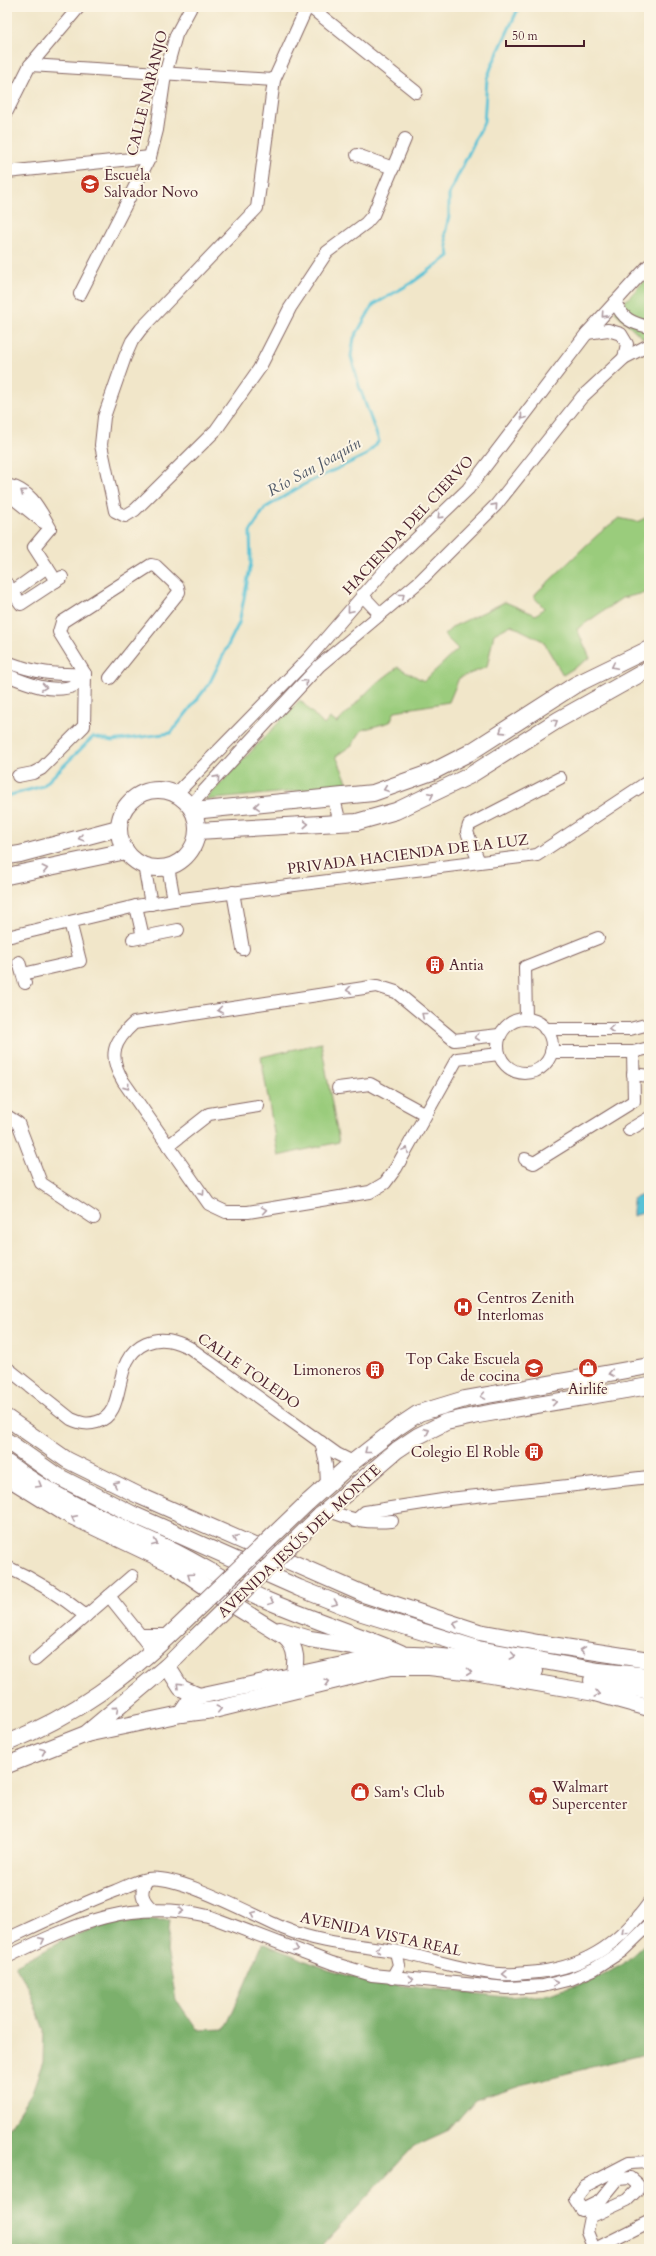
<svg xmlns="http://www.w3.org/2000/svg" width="656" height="2256" font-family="Cardo,serif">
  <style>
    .green { fill: #9acc7c; stroke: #727654 }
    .forest { fill: #7bb06c; stroke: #62684c }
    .water { fill: #59c2d6; stroke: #527080 }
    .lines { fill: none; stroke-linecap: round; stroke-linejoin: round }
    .stream { stroke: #59c2d6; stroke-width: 3 }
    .minor-casing { stroke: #846562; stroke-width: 14 }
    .major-casing { stroke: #846562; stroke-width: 18 }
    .minor { stroke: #fff; stroke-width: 12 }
    .major { stroke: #fff; stroke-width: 16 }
    .major-bridge-casing { stroke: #846562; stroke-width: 18; stroke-linecap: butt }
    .major-bridge { stroke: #fff; stroke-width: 16 }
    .oneway { stroke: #ae9aa0 }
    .labels { text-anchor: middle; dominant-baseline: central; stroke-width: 4; stroke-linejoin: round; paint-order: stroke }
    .street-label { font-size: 15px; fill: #4a1f2b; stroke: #fcf5e5 }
    .poi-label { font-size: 15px; fill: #4a1f2b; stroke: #fcf5e5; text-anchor: start }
    .water-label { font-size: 16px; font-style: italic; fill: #4f5867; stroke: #fcf5e5 }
  </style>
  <rect width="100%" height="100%" fill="#fcf5e5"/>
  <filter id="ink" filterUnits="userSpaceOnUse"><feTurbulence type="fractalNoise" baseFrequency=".025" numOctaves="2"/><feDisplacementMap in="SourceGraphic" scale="8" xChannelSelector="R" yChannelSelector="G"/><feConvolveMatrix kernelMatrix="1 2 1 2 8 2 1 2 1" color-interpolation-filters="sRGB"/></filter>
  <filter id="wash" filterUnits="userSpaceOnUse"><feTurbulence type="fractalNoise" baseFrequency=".012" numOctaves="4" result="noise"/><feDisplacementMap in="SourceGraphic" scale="16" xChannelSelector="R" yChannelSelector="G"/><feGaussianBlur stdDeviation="0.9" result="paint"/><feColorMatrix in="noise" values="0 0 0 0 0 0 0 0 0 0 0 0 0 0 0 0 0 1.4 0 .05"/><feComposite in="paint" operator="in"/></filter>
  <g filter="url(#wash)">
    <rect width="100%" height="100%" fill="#f1e6c9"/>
    <!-- green -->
    <g class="green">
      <polygon points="649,276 649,336 644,339 615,312"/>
      <path d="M649 516V592L622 598 577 629 590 658 563 675 543 641 511 625 494 634 487 667 459 678 449 702 395 711 390 722 362 730 352 745 336 756 349 786 205 800 300 700 324 725 330 718 337 723 374 685 398 667 424 681 458 649 444 635 454 626 505 602 536 615 544 608 534 597 537 592C565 568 589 539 619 518L637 522Z"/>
      <polygon points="321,1043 339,1142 278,1156 261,1057"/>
    </g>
    <!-- forest -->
    <polygon class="forest" points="141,1920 170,1920 167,1951 176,1999 197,2030 225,2029 263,1943 328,1970 371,1982 506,1997 549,1994 585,1983 622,1965 649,1940 649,2053 520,2085 475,2100 449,2130 414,2146 319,2249 7,2249 7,2127 10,2126 32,2092 43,2061 44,2030 27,1985 15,1965 67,1938 104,1925"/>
    <!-- water -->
    <polygon class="water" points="649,1192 649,1209 633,1216 633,1199"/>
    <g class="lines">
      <!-- stream -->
      <polyline class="stream" points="7,796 43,786 93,737 112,741 171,733 209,684 239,623 251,563 250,532 265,508 303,485 366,455 379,441 359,386 351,356 354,338 373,305 413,282 449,256 445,234 449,216 449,194 484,122 487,79 492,65 519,7"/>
    </g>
  </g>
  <g filter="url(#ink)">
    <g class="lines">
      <!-- minor casing -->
      <g class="minor-casing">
        <g id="minor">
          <polyline points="307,7 274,80 257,208 141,329 132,341 125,357 104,417 101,445 115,511 125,516 135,510 216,430 259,369 290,308 327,252 366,223 373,215 405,139"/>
          <polyline points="310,7 416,92"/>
          <polyline points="30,65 274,80"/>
          <polyline points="7,111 30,65 79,7"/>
          <polyline points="357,155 393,168"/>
          <polyline points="7,172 150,157"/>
          <polyline points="80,294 150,157 157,130 165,75 176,35 191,7"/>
          <path d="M615 302C623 319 631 323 649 327"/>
          <polyline points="587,333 608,330 621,334 627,344 624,358"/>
          <path d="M7 485C31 490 39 508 50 528"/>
          <polyline points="7,497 13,498 43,522"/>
          <polyline points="50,528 34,547 56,581"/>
          <polyline points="7,584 21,604 62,577"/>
          <polyline points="12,592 47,567"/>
          <polyline points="362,595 380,614"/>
          <path d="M7 662C36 673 55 675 85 674"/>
          <path d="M7 675C26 683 54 695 75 685 79 683 82 677 85 674"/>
          <polyline points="18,776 33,773 41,769 84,726 85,674 59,632 62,622 151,565 156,566 178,587 179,592 110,678"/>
          <polyline points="176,794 309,658 391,563 468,489 587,333 649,265"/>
          <polyline points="334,799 340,823"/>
          <polyline points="190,806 319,666 420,581 496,505 582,397 624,358 649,345"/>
          <polyline points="479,862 467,832 469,825 560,778"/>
          <polyline points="144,865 151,904"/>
          <polyline points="168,867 174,900"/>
          <polyline points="233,892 243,949"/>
          <polyline points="136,906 143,937"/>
          <polyline points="7,937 136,906 174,900 537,855 649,781"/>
          <polyline points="133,939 178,930"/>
          <polyline points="19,962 25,983"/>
          <polyline points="23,974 80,961 70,922"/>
          <polyline points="526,1019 525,967 598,938"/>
          <circle cx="525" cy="1046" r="27"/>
          <polyline points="545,1029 630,1029 649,1024"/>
          <polyline points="551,1052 633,1052 649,1048"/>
          <path d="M499 1054 457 1059 396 1168 385 1183 370 1192 248 1212H226L209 1204 123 1081C108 1056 113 1042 134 1023L377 986 396 992 454 1040 499 1035"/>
          <polyline points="633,1074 649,1076"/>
          <polyline points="338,1088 370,1084 425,1114"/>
          <polyline points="7,1116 18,1123 41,1183 94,1218"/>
          <polyline points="629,1130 649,1118"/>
          <polyline points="168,1146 209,1114 258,1106"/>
          <polyline points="525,1159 534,1163 634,1101 633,1052"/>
          <path d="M7 1368 71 1419C80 1423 87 1425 97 1422 129 1413 109 1359 146 1343 162 1336 176 1341 190 1348L337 1454 353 1462"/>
          <polyline points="321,1442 326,1464 327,1485"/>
          <path d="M327 1510C352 1520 365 1523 392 1521"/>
          <polyline points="355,1521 365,1512 449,1499 649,1477"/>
          <path d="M7 1567C36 1580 61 1596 86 1616"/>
          <polyline points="109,1596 153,1651"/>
          <polyline points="140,1635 170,1635"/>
          <polyline points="35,1660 132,1576"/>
          <path d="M148 1879C139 1891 141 1899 152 1909"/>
          <path d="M7 1939C43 1922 78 1905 115 1891 126 1887 137 1880 148 1879 179 1874 254 1916 285 1929 319 1943 357 1945 394 1951 429 1958 463 1971 499 1974 508 1975 518 1974 527 1973 581 1970 618 1946 649 1903"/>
          <path d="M7 1957C75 1924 131 1898 208 1916L332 1963 372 1975 507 1988 543 1986 571 1979 594 1969 622 1951 649 1925"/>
          <polyline points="392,1978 399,1965 396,1952"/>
          <polyline points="594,2249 587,2232 590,2217 627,2200 637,2190 637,2184 630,2178 618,2179 600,2201 582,2210 575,2199 585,2186 629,2163 649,2162"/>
          <polyline points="595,2249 649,2222"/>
        </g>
      </g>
      <!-- major casing -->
      <g class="major-casing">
        <g id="major">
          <circle cx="158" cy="829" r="39"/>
          <polyline points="193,811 373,793 432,772 469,753 575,685 649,649"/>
          <polyline points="197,831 357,822 396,811 469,776 558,720 649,669"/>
          <polyline points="7,856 20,854 118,828"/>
          <polyline points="7,876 126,851"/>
          <polyline points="7,1418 67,1460 140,1496 366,1595 479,1632 538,1643 649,1660"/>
          <polyline points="7,1441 57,1476 132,1514 299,1588 359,1612 478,1649 599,1671 649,1676"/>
          <path d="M7 1463C56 1500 111 1522 167 1548 200 1564 231 1585 266 1600 310 1619 356 1634 401 1653"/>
          <path d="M7 1477 65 1513 174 1565 225 1600 285 1637C300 1650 295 1666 292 1684"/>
          <polyline points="307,1503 353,1462 398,1427 419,1413 465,1399 649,1366"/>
          <polyline points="320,1516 397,1450 418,1436 446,1422 478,1415 649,1386"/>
          <polyline points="280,1630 310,1639 372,1649"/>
          <polyline points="167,1666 181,1688 199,1696"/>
          <polyline points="592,1680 649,1691"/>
          <path d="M181 1714 189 1702 199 1696 389 1655C438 1653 487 1663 535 1671"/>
          <polyline points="86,1734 181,1714 214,1710 390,1667 429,1667 474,1672 595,1693 649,1708"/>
          <path d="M7 1743C76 1715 125 1678 178 1627"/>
          <polyline points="7,1765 86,1734 167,1666 194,1639"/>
        </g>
      </g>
      <!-- minor -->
      <use href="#minor" class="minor"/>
      <!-- major -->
      <use href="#major" class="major"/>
      <!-- major-bridge casing -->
      <g class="major-bridge-casing">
        <g id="major-bridge">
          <polyline points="178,1627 307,1503"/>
          <polyline points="194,1639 320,1516"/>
        </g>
      </g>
      <!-- major-bridge -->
      <use href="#major-bridge" class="major-bridge"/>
    </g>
    <!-- one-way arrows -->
    <defs><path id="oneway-chevron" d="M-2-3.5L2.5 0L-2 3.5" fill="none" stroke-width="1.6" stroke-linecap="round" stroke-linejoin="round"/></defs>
    <g class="oneway">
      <use href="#oneway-chevron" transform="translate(604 315) rotate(132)"/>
      <use href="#oneway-chevron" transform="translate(523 417) rotate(127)"/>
      <use href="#oneway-chevron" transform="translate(23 492) rotate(-143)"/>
      <use href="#oneway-chevron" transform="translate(495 506) rotate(-48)"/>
      <use href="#oneway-chevron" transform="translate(440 516) rotate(136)"/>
      <use href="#oneway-chevron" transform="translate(402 596) rotate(-39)"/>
      <use href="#oneway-chevron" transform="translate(350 610) rotate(130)"/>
      <use href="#oneway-chevron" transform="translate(614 666) rotate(154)"/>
      <use href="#oneway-chevron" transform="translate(305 682) rotate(-48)"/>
      <use href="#oneway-chevron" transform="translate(44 687) rotate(8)"/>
      <use href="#oneway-chevron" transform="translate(555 722) rotate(-32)"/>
      <use href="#oneway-chevron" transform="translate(502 731) rotate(147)"/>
      <use href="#oneway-chevron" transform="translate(217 778) rotate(-48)"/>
      <use href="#oneway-chevron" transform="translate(386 789) rotate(160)"/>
      <use href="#oneway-chevron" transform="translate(431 795) rotate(-26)"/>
      <use href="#oneway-chevron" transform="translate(257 806) rotate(175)"/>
      <use href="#oneway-chevron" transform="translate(306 824) rotate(-3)"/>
      <use href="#oneway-chevron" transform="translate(81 838) rotate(165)"/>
      <use href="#oneway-chevron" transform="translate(45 869) rotate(-13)"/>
      <use href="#oneway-chevron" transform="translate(349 990) rotate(171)"/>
      <use href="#oneway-chevron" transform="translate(220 1010) rotate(171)"/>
      <use href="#oneway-chevron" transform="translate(424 1015) rotate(-141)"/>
      <use href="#oneway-chevron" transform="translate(611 1029) rotate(-180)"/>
      <use href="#oneway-chevron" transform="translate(477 1037) rotate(174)"/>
      <use href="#oneway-chevron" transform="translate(127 1087) rotate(55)"/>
      <use href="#oneway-chevron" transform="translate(406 1150) rotate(-62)"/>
      <use href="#oneway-chevron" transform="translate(202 1193) rotate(55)"/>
      <use href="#oneway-chevron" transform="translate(264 1210) rotate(-9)"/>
      <use href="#oneway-chevron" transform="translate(611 1373) rotate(170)"/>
      <use href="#oneway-chevron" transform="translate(483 1396) rotate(170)"/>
      <use href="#oneway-chevron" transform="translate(554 1402) rotate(-9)"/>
      <use href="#oneway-chevron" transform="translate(427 1431) rotate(-25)"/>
      <use href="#oneway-chevron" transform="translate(367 1451) rotate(142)"/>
      <use href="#oneway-chevron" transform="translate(116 1484) rotate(-154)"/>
      <use href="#oneway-chevron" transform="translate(39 1485) rotate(30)"/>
      <use href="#oneway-chevron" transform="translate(74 1518) rotate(-153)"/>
      <use href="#oneway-chevron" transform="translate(235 1538) rotate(-156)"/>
      <use href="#oneway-chevron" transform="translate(155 1543) rotate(23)"/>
      <use href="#oneway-chevron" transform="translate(190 1576) rotate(-145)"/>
      <use href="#oneway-chevron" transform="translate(271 1602) rotate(22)"/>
      <use href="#oneway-chevron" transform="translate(335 1603) rotate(21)"/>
      <use href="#oneway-chevron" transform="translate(456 1624) rotate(-162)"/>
      <use href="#oneway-chevron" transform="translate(583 1650) rotate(-171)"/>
      <use href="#oneway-chevron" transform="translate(513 1656) rotate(11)"/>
      <use href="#oneway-chevron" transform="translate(469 1672) rotate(7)"/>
      <use href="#oneway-chevron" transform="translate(327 1682) rotate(-15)"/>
      <use href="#oneway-chevron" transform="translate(179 1685) rotate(-136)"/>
      <use href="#oneway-chevron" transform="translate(597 1694) rotate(14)"/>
      <use href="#oneway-chevron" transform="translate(116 1709) rotate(-40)"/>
      <use href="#oneway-chevron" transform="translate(219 1709) rotate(-13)"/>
      <use href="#oneway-chevron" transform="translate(43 1751) rotate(-22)"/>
      <use href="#oneway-chevron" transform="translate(181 1911) rotate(3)"/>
      <use href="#oneway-chevron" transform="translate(253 1914) rotate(-155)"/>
      <use href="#oneway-chevron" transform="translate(624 1932) rotate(138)"/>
      <use href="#oneway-chevron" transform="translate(42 1940) rotate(-27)"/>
      <use href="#oneway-chevron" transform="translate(296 1949) rotate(22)"/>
      <use href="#oneway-chevron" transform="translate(378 1949) rotate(-171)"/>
      <use href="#oneway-chevron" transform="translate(505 1974) rotate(179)"/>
      <use href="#oneway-chevron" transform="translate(411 1979) rotate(5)"/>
      <use href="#oneway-chevron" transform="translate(555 1983) rotate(-14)"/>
    </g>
  </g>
  <!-- icons -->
  <defs>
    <g id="school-disc" transform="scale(1)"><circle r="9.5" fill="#c8321e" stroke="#fcf5e5"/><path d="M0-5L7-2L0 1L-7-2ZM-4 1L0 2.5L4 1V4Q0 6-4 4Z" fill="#fff"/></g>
    <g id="building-disc" transform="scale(1)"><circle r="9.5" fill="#c8321e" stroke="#fcf5e5"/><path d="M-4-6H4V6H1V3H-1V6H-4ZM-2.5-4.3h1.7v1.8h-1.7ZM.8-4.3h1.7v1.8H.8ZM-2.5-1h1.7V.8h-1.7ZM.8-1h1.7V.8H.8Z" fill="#fff"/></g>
    <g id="hospital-disc" transform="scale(1)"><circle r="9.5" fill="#c8321e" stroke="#fcf5e5"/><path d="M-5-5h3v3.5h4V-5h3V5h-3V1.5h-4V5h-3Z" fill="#fff"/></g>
    <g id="university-disc" transform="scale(1)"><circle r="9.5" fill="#c8321e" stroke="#fcf5e5"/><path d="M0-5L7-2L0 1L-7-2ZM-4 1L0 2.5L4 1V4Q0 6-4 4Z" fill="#fff"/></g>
    <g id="shop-disc" transform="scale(1)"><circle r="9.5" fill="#c8321e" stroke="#fcf5e5"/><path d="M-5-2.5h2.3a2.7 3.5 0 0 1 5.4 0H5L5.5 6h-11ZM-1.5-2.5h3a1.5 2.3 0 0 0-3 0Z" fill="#fff"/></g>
    <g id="supermarket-disc" transform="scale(1)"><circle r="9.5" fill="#c8321e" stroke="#fcf5e5"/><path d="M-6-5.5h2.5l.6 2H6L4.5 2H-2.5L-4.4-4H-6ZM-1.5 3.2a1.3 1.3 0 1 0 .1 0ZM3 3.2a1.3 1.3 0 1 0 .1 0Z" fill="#fff"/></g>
  </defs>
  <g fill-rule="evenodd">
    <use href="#school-disc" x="90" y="184"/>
    <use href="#building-disc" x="435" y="965"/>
    <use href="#hospital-disc" x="463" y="1307"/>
    <use href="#university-disc" x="534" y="1368"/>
    <use href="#shop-disc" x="588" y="1368"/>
    <use href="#building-disc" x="375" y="1370"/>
    <use href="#building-disc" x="534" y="1452"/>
    <use href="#shop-disc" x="360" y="1792"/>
    <use href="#supermarket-disc" x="538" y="1796"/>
  </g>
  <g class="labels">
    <!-- street labels -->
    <g class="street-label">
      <text transform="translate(147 93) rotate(-76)">CALLE NARANJO</text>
      <text transform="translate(408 525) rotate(-47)">HACIENDA DEL CIERVO</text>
      <text transform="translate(408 854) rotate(-7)">PRIVADA HACIENDA DE LA LUZ</text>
      <text transform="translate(249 1371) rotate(35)">CALLE TOLEDO</text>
      <text transform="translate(299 1541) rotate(-43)">AVENIDA JESÚS DEL MONTE</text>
      <text transform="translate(381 1934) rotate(12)">AVENIDA VISTA REAL</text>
    </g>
    <!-- poi labels -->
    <g class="poi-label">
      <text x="104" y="175">Escuela<tspan x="104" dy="17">Salvador Novo</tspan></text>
      <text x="449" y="965">Antia</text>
      <text x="477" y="1298">Centros Zenith<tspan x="477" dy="17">Interlomas</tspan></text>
      <text x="520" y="1359" text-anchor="end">Top Cake Escuela<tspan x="520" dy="17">de cocina</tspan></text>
      <text x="361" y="1370" text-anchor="end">Limoneros</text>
      <text x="588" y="1389" text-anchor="middle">Airlife</text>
      <text x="520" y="1452" text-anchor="end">Colegio El Roble</text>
      <text x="552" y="1787">Walmart<tspan x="552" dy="17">Supercenter</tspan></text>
      <text x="374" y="1792">Sam's Club</text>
    </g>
    <!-- water labels -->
    <g class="water-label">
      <text transform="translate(314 467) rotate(-29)">Río San Joaquín</text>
    </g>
  </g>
  <!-- margin -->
  <rect width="656" height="2256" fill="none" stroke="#fcf5e5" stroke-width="24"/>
  <!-- scale -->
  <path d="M506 40v6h78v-6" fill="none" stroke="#4a1f2b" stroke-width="2"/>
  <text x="512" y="40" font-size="12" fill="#4a1f2b" stroke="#fcf5e5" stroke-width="3" paint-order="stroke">50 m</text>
</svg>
